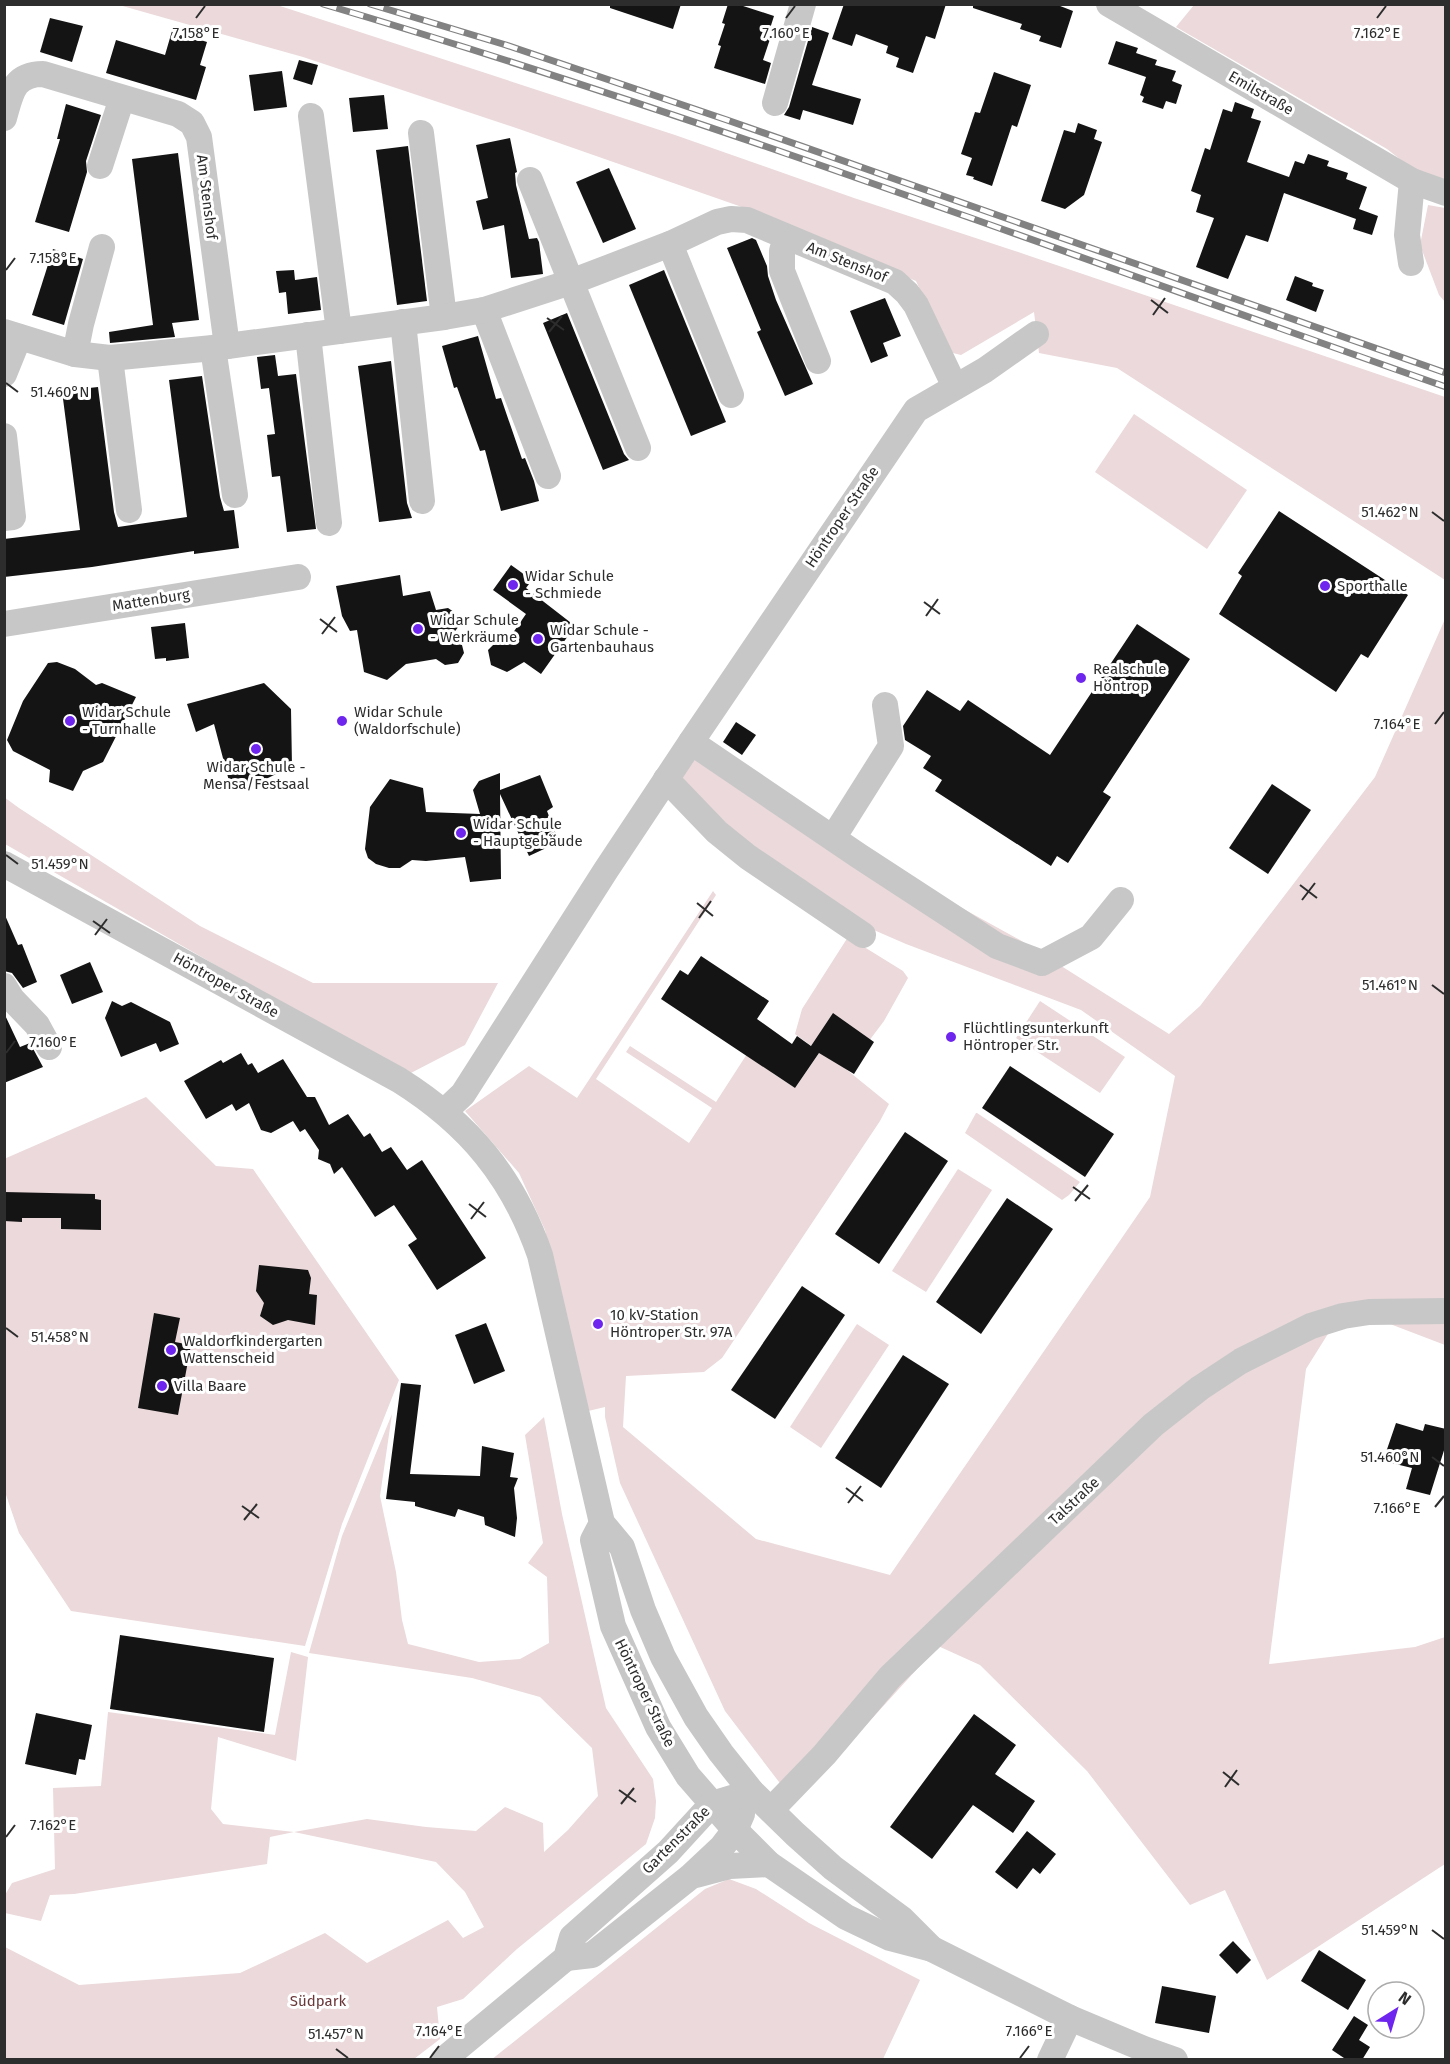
<svg xmlns="http://www.w3.org/2000/svg" width="1450" height="2064" font-family="'Fira Sans',sans-serif">
  <style>
    .green { fill: #ebd9db }
    .building { fill: #141414 }
    .lines { fill: none; stroke-linecap: round; stroke-linejoin: round }
    .minor { stroke: #c7c7c7; stroke-width: 26 }
    .rail-casing { stroke: #828282; stroke-width: 7 }
    .rail { stroke: #fff; stroke-width: 4.5; stroke-dasharray: 14; stroke-linecap: butt }
    .ticks { fill: none; stroke: #2d2d2d; stroke-width: 2 }
    .poi-dot { fill: #6e25ed; stroke: #fff; stroke-width: 2 }
    .labels { text-anchor: middle; dominant-baseline: central; stroke-width: 6; stroke-linejoin: round; paint-order: stroke }
    .street-label { font-size: 15px; fill: #2d2d2d; stroke: #fff }
    .poi-label { font-size: 15px; fill: #2d2d2d; stroke: #fff; text-anchor: start }
    .park-label { font-size: 15px; fill: #6a383a; stroke: #fff }
    .ticks-label { font-size: 15px; text-anchor: middle; fill: #2d2d2d; stroke: #fff; stroke-width: 6; stroke-linejoin: round; paint-order: stroke }
  </style>
  <rect width="100%" height="100%" fill="#fff"/>
  <!-- green -->
  <g class="green">
    <polygon points="119,5 277,5 675,135 854,198 1015,251 1445,397 1445,580 1117,368 1039,353 1034,312 961,355 949,352 916,281 739,206 519,129 303,57"/>
    <polygon points="1194,5 1445,5 1445,184 1429,182 1387,149 1176,27"/>
    <polygon points="1428,205 1445,208 1445,302 1439,295 1420,245"/>
    <polygon points="1134,414 1247,490 1207,549 1095,472"/>
    <polygon points="1445,619 1445,1345 1377,1319 1331,1329 1306,1369 1269,1664 1415,1647 1445,1637 1445,1864 1267,1980 1225,1890 1190,1905 1087,1771 980,1665 938,1646 795,1803 725,1711 620,1483 605,1417 605,1407 584,1412 545,1230 519,1173 465,1111 529,1066 577,1098 713,891 716,895 596,1079 689,1143 712,1108 626,1052 630,1046 716,1102 756,1040 772,1073 795,1088 820,1052 795,1034 802,1009 848,937 903,971 908,978 884,1021 847,1070 889,1104 880,1121 722,1358 704,1372 626,1376 623,1427 756,1539 890,1575 1150,1197 1175,1076 1081,1010 906,944 860,924 782,872 729,826 678,777 704,737 819,819 951,902 1020,940 1169,1034 1200,1006 1375,777"/>
    <polygon points="4,797 19,808 200,926 313,983 498,983 465,1045 407,1075 5,844"/>
    <polygon points="1040,1001 1125,1057 1100,1093 1016,1038"/>
    <polygon points="146,1097 216,1166 253,1169 399,1380 342,1524 305,1646 71,1611 19,1533 4,1489 4,1159"/>
    <polygon points="976,1113 977,1113 1080,1182 1069,1195 1062,1200 965,1133"/>
    <polygon points="958,1169 992,1190 926,1292 892,1271"/>
    <polygon points="857,1324 889,1345 821,1448 790,1427"/>
    <polygon points="392,1414 380,1496 396,1572 402,1620 408,1644 479,1662 520,1659 549,1643 547,1577 528,1563 543,1543 525,1435 544,1417 562,1514 606,1708 653,1779 656,1801 655,1818 646,1844 517,1949 463,1999 437,2007 440,2039 414,2059 5,2059 5,1947 79,1985 240,1973 325,1933 367,1963 448,1920 463,1938 484,1927 465,1892 436,1862 294,1832 270,1837 267,1864 74,1894 50,1895 41,1921 5,1913 5,1895 12,1883 55,1869 53,1788 101,1786 108,1712 275,1735 291,1652 308,1657 296,1761 218,1737 211,1809 223,1824 294,1832 367,1819 426,1827 476,1831 505,1807 543,1823 544,1852 568,1830 598,1796 592,1748 540,1697 472,1678 309,1653 342,1536"/>
    <polygon points="729,1879 756,1889 809,1923 920,1980 883,2059 491,2060 705,1889"/>
  </g>
  <!-- building -->
  <g class="building">
    <polygon points="610,4 681,4 673,29 610,8"/>
    <polygon points="728,4 737,4 774,16 767,38 770,39 763,60 771,63 765,84 714,68 721,46 718,45 725,24 722,23"/>
    <polygon points="844,4 946,4 935,39 926,36 913,73 896,67 899,58 886,53 888,46 856,34 852,46 832,39"/>
    <polygon points="973,4 1055,4 1073,11 1061,48 1039,41 1041,36 1020,29 1022,24 973,8"/>
    <polygon points="50,18 83,26 72,62 40,52"/>
    <polygon points="812,27 829,33 812,85 861,99 853,125 803,110 800,120 784,115 789,107"/>
    <polygon points="172,31 207,42 200,65 206,67 196,100 106,73 116,40 165,55"/>
    <polygon points="1116,41 1138,48 1136,53 1157,60 1155,65 1176,71 1172,81 1182,85 1176,104 1166,101 1163,109 1142,102 1144,97 1140,95 1146,77 1108,64"/>
    <polygon points="299,60 318,65 312,85 293,79"/>
    <polygon points="282,71 287,107 254,111 249,75"/>
    <polygon points="994,72 1031,85 1017,127 1012,125 992,186 973,179 974,177 966,175 972,158 961,154 975,112 980,113"/>
    <polygon points="384,95 388,129 353,132 349,98"/>
    <polygon points="1235,102 1254,109 1251,118 1261,121 1247,162 1289,177 1295,161 1304,164 1308,154 1329,161 1327,166 1348,173 1346,179 1367,187 1359,209 1378,216 1372,235 1353,229 1356,219 1284,193 1268,242 1246,235 1228,279 1196,267 1214,218 1196,212 1201,195 1191,191 1205,148 1210,150 1223,109 1232,112"/>
    <polygon points="66,104 101,115 86,161 87,172 69,232 35,222 60,139 57,139"/>
    <polygon points="1078,123 1097,130 1094,139 1102,142 1084,195 1065,209 1041,201 1064,130 1075,133"/>
    <polygon points="510,138 517,172 515,173 516,185 529,239 537,238 539,242 543,274 511,278 504,225 483,230 476,201 488,198 476,145"/>
    <polygon points="408,146 427,301 397,305 376,150"/>
    <polygon points="178,153 199,320 172,323 175,337 110,343 109,332 153,325 132,159"/>
    <polygon points="609,168 636,229 603,243 576,182"/>
    <polygon points="752,238 756,240 767,266 768,276 776,300 813,384 785,396 757,332 761,330 727,248"/>
    <polygon points="53,249 83,259 64,325 32,315"/>
    <polygon points="294,270 295,280 317,277 321,310 288,314 286,292 279,293 276,271"/>
    <polygon points="664,270 726,422 691,436 629,285"/>
    <polygon points="1295,276 1313,283 1312,286 1324,290 1316,312 1286,300"/>
    <polygon points="885,298 901,336 883,343 888,356 871,363 850,311"/>
    <polygon points="567,313 624,454 629,460 603,470 543,323"/>
    <polygon points="478,336 496,399 501,398 522,459 525,458 534,481 539,501 501,511 485,450 480,451 457,387 454,388 442,346"/>
    <polygon points="275,355 278,376 296,374 316,529 287,532 280,476 272,477 267,435 275,434 269,388 261,389 257,357"/>
    <polygon points="391,361 407,503 412,518 379,522 358,366"/>
    <polygon points="202,376 220,497 224,511 234,510 239,548 194,554 194,551 92,567 4,577 4,539 80,530 62,391 98,387 114,512 118,527 187,517 169,380"/>
    <polygon points="1279,511 1408,595 1368,658 1361,654 1336,692 1219,614 1242,576 1238,573"/>
    <polygon points="511,565 532,580 526,588 575,626 541,674 524,662 507,672 491,665 488,650 500,638 508,640 526,614 493,590"/>
    <polygon points="400,575 403,596 430,591 436,610 448,608 457,614 459,626 452,635 461,641 464,653 458,663 445,665 436,659 406,664 387,680 364,672 357,630 350,631 342,616 336,586"/>
    <polygon points="185,623 189,658 166,661 166,658 155,659 151,627"/>
    <polygon points="1137,624 1190,659 1103,792 1111,797 1068,863 1057,856 1051,866 935,791 942,780 923,768 931,756 905,740 903,726 927,690 960,711 968,700 1050,755"/>
    <polygon points="57,662 75,669 96,685 102,683 136,697 103,762 83,771 73,791 49,782 50,770 13,751 7,740 23,701 48,663"/>
    <polygon points="264,683 291,709 292,766 248,788 242,778 229,781 214,724 196,732 187,704"/>
    <polygon points="736,722 756,735 742,755 723,742"/>
    <polygon points="500,773 500,790 540,775 553,807 547,811 559,842 529,856 500,794 501,879 470,882 465,857 426,861 412,860 400,868 389,868 376,864 368,858 365,849 370,807 390,779 423,788 426,812 480,814 473,790 479,781"/>
    <polygon points="1272,784 1311,810 1268,874 1229,848"/>
    <polygon points="4,913 18,945 22,944 37,982 23,988 12,973 4,971"/>
    <polygon points="701,956 769,1001 757,1019 792,1044 797,1036 811,1046 833,1013 874,1042 854,1074 819,1053 795,1088 661,999 680,970 688,975"/>
    <polygon points="90,962 103,992 72,1004 60,975"/>
    <polygon points="112,1001 122,1006 131,1002 170,1022 179,1044 160,1052 156,1043 121,1057 105,1018"/>
    <polygon points="4,1013 20,1047 30,1043 43,1067 4,1083"/>
    <polygon points="241,1053 248,1065 252,1063 258,1073 283,1059 307,1097 315,1097 329,1125 348,1114 364,1137 370,1133 382,1152 391,1147 407,1170 422,1160 486,1258 437,1290 408,1245 417,1239 394,1205 375,1217 342,1167 334,1174 330,1164 318,1159 319,1150 305,1129 300,1132 293,1121 271,1133 261,1130 249,1103 236,1111 232,1104 206,1119 184,1081 221,1060 223,1063"/>
    <polygon points="1010,1066 1114,1134 1085,1177 982,1108"/>
    <polygon points="905,1132 948,1161 879,1264 835,1234"/>
    <polygon points="4,1192 95,1194 95,1199 101,1200 101,1230 61,1229 61,1218 22,1218 22,1222 4,1221"/>
    <polygon points="1007,1198 1053,1229 981,1334 936,1302"/>
    <polygon points="259,1265 308,1270 311,1278 309,1294 317,1295 315,1325 288,1320 273,1325 260,1316 264,1303 256,1291"/>
    <polygon points="802,1286 845,1315 775,1419 731,1390"/>
    <polygon points="154,1313 180,1318 175,1342 191,1345 178,1415 138,1408"/>
    <polygon points="486,1323 505,1371 474,1384 455,1335"/>
    <polygon points="903,1355 949,1384 881,1488 835,1458"/>
    <polygon points="401,1383 421,1385 410,1474 480,1476 482,1446 514,1453 510,1477 518,1478 514,1488 517,1518 515,1537 485,1525 484,1517 458,1509 455,1517 415,1506 415,1502 386,1499"/>
    <polygon points="1396,1423 1423,1431 1425,1424 1446,1429 1446,1444 1430,1495 1406,1489 1412,1468 1383,1461"/>
    <polygon points="120,1635 274,1658 264,1732 110,1709"/>
    <polygon points="36,1713 92,1725 85,1760 79,1759 76,1775 25,1764"/>
    <polygon points="974,1714 1016,1745 995,1774 1035,1801 1013,1833 973,1805 932,1859 890,1827"/>
    <polygon points="1027,1831 1056,1854 1040,1874 1033,1868 1017,1889 995,1872"/>
    <polygon points="1233,1941 1251,1960 1237,1974 1219,1955"/>
    <polygon points="1319,1950 1366,1980 1348,2010 1301,1981"/>
    <polygon points="1162,1986 1216,1996 1209,2033 1155,2023"/>
    <polygon points="1354,2016 1368,2025 1359,2040 1370,2047 1362,2060 1347,2060 1332,2050"/>
  </g>
  <g class="lines">
    <!-- minor -->
    <g class="minor">
      <polyline points="1109,4 1412,181 1446,193"/>
      <polyline points="775,103 803,4"/>
      <polyline points="311,116 339,331"/>
      <path d="M4 118C11 94 13 74 43 74L178 114 192 123 199 137 227 346"/>
      <polyline points="421,133 444,317"/>
      <polyline points="100,166 122,98"/>
      <polyline points="530,180 638,448"/>
      <polyline points="786,237 782,251 782,271 818,361"/>
      <polyline points="670,244 731,395"/>
      <polyline points="1411,263 1407,235 1412,181"/>
      <polyline points="484,310 548,476"/>
      <polyline points="403,322 422,501"/>
      <polyline points="4,332 75,354 110,358 213,348 444,317 484,310 571,282 670,244 717,222 731,219 747,220 895,282 907,293 916,305 955,387"/>
      <polyline points="308,335 329,523"/>
      <polyline points="213,348 235,495"/>
      <polyline points="75,354 81,324 102,247"/>
      <polyline points="110,358 129,510"/>
      <polyline points="4,374 19,337"/>
      <polyline points="4,436 13,517 4,518"/>
      <polyline points="4,624 298,577"/>
      <polyline points="691,742 859,856 997,946 1042,963 1091,937 1121,900"/>
      <polyline points="666,779 717,832 748,857 863,935"/>
      <polyline points="833,838 891,746 885,705"/>
      <path d="M4 864 399 1080C469 1124 513 1177 540 1255L602 1523 622 1547 643 1610 663 1657 696 1717 721 1753 752 1792 795 1834 833 1868 902 1919 932 1949"/>
      <polyline points="4,986 12,999 37,1025 49,1047"/>
      <polyline points="445,1111 463,1094 606,870 691,742 916,410 985,370 1036,334"/>
      <polyline points="602,1523 593,1540 613,1626 658,1727 688,1776 735,1830 769,1864 846,1917 890,1938 932,1949 1070,2018 1144,2049 1175,2060"/>
      <polyline points="771,1810 824,1755 890,1677 1153,1425 1200,1388 1241,1361 1311,1326 1343,1316 1369,1312 1446,1311"/>
      <polyline points="696,1875 730,1866 769,1864"/>
      <polyline points="566,1958 592,1955 690,1877 722,1847 735,1830 742,1814"/>
      <polyline points="443,2060 566,1958 572,1937 668,1852 712,1804 752,1792"/>
      <polyline points="1050,2060 1070,2018"/>
    </g>
    <!-- rail casing -->
    <g class="rail-casing">
      <g id="rail">
        <path d="M323 4C702 116 1073 256 1446 387"/>
        <polyline points="370,4 506,45 727,120 1446,373"/>
      </g>
    </g>
    <!-- rail -->
    <use href="#rail" class="rail"/>
  </g>
  <!-- ticks -->
  <path class="ticks" d="M196 18 205 6M786 18 795 6M1377 18 1386 6M6 270 15 258M1151 300 1168 313M1153 315 1165 298M547 318 564 330M549 332 562 316M6 383 18 392M1432 512 1444 521M924 602 940 614M926 616 938 599M320 619 337 632M322 634 335 617M1435 724 1444 712M6 855 18 864M1300 885 1317 898M1302 900 1315 883M697 903 713 916M699 918 711 901M93 921 110 933M95 935 107 919M1432 985 1444 994M6 1053 15 1041M1073 1187 1090 1199M1075 1201 1088 1185M469 1204 486 1217M471 1219 484 1202M6 1328 18 1337M1432 1457 1444 1466M846 1488 863 1501M848 1503 861 1486M242 1506 259 1518M1435 1507 1444 1496M244 1520 257 1504M1223 1772 1239 1785M1225 1787 1237 1770M619 1790 636 1802M621 1804 634 1788M6 1837 15 1825M1432 1930 1444 1939M336 2049 348 2058M430 2058 439 2046M1020 2058 1029 2046"/>
  <!-- markers -->
  <g class="poi-dot">
    <circle cx="513" cy="585" r="6"/>
    <circle cx="1325" cy="586" r="6"/>
    <circle cx="418" cy="629" r="6"/>
    <circle cx="538" cy="639" r="6"/>
    <circle cx="1081" cy="678" r="6"/>
    <circle cx="70" cy="721" r="6"/>
    <circle cx="342" cy="721" r="6"/>
    <circle cx="256" cy="749" r="6"/>
    <circle cx="461" cy="833" r="6"/>
    <circle cx="951" cy="1037" r="6"/>
    <circle cx="598" cy="1324" r="6"/>
    <circle cx="171" cy="1350" r="6"/>
    <circle cx="162" cy="1386" r="6"/>
  </g>
  <g class="labels">
    <!-- street labels -->
    <g class="street-label">
      <text transform="translate(1261 93) rotate(30)">Emilstraße</text>
      <text transform="translate(207 197) rotate(83)">Am Stenshof</text>
      <text transform="translate(847 262) rotate(22)">Am Stenshof</text>
      <text transform="translate(842 517) rotate(-56)">Höntroper Straße</text>
      <text transform="translate(151 600) rotate(-9)">Mattenburg</text>
      <text transform="translate(226 985) rotate(29)">Höntroper Straße</text>
      <text transform="translate(1074 1501) rotate(-43)">Talstraße</text>
      <text transform="translate(645 1693) rotate(64)">Höntroper Straße</text>
      <text transform="translate(676 1840) rotate(-45)">Gartenstraße</text>
    </g>
    <!-- poi labels -->
    <g class="poi-label">
      <text x="525" y="576">Widar Schule<tspan x="525" dy="17">- Schmiede</tspan></text>
      <text x="1337" y="586">Sporthalle</text>
      <text x="430" y="620">Widar Schule<tspan x="430" dy="17">- Werkräume</tspan></text>
      <text x="550" y="630">Widar Schule -<tspan x="550" dy="17">Gartenbauhaus</tspan></text>
      <text x="1093" y="669">Realschule<tspan x="1093" dy="17">Höntrop</tspan></text>
      <text x="82" y="712">Widar Schule<tspan x="82" dy="17">- Turnhalle</tspan></text>
      <text x="354" y="712">Widar Schule<tspan x="354" dy="17">(Waldorfschule)</tspan></text>
      <text x="256" y="767" text-anchor="middle">Widar Schule -<tspan x="256" dy="17">Mensa/Festsaal</tspan></text>
      <text x="473" y="824">Widar Schule<tspan x="473" dy="17">- Hauptgebäude</tspan></text>
      <text x="963" y="1028">Flüchtlingsunterkunft<tspan x="963" dy="17">Höntroper Str.</tspan></text>
      <text x="610" y="1315">10 kV-Station<tspan x="610" dy="17">Höntroper Str. 97A</tspan></text>
      <text x="183" y="1341">Waldorfkindergarten<tspan x="183" dy="17">Wattenscheid</tspan></text>
      <text x="174" y="1386">Villa Baare</text>
    </g>
    <!-- park labels -->
    <g class="park-label">
      <text x="318" y="2001">Südpark</text>
    </g>
  </g>
  <g class="ticks-label">
    <text x="196" y="38">7.158°E</text>
    <text x="786" y="38">7.160°E</text>
    <text x="1377" y="38">7.162°E</text>
    <text x="53" y="263">7.158°E</text>
    <text x="60" y="397">51.460°N</text>
    <text x="1390" y="517">51.462°N</text>
    <text x="1397" y="729">7.164°E</text>
    <text x="60" y="869">51.459°N</text>
    <text x="1390" y="990">51.461°N</text>
    <text x="53" y="1047">7.160°E</text>
    <text x="60" y="1342">51.458°N</text>
    <text x="1390" y="1462">51.460°N</text>
    <text x="1397" y="1513">7.166°E</text>
    <text x="53" y="1830">7.162°E</text>
    <text x="1390" y="1935">51.459°N</text>
    <text x="439" y="2036">7.164°E</text>
    <text x="1029" y="2036">7.166°E</text>
    <text x="336" y="2039">51.457°N</text>
  </g>
  <!-- border -->
  <rect width="1450" height="2064" fill="none" stroke="#2d2d2d" stroke-width="12"/>
  <!-- north arrow -->
  <g transform="translate(1396 2010) rotate(37)"><circle r="28" fill="#ffffff" stroke="#ababab" stroke-width="1.5"/>
  <path d="M0-4.5L10 22L0 15L-10 22Z" fill="#6e25ed"/>
  <text y="-9" font-size="16" font-weight="bold" text-anchor="middle" fill="#2d2d2d">N</text>
  </g>
</svg>
